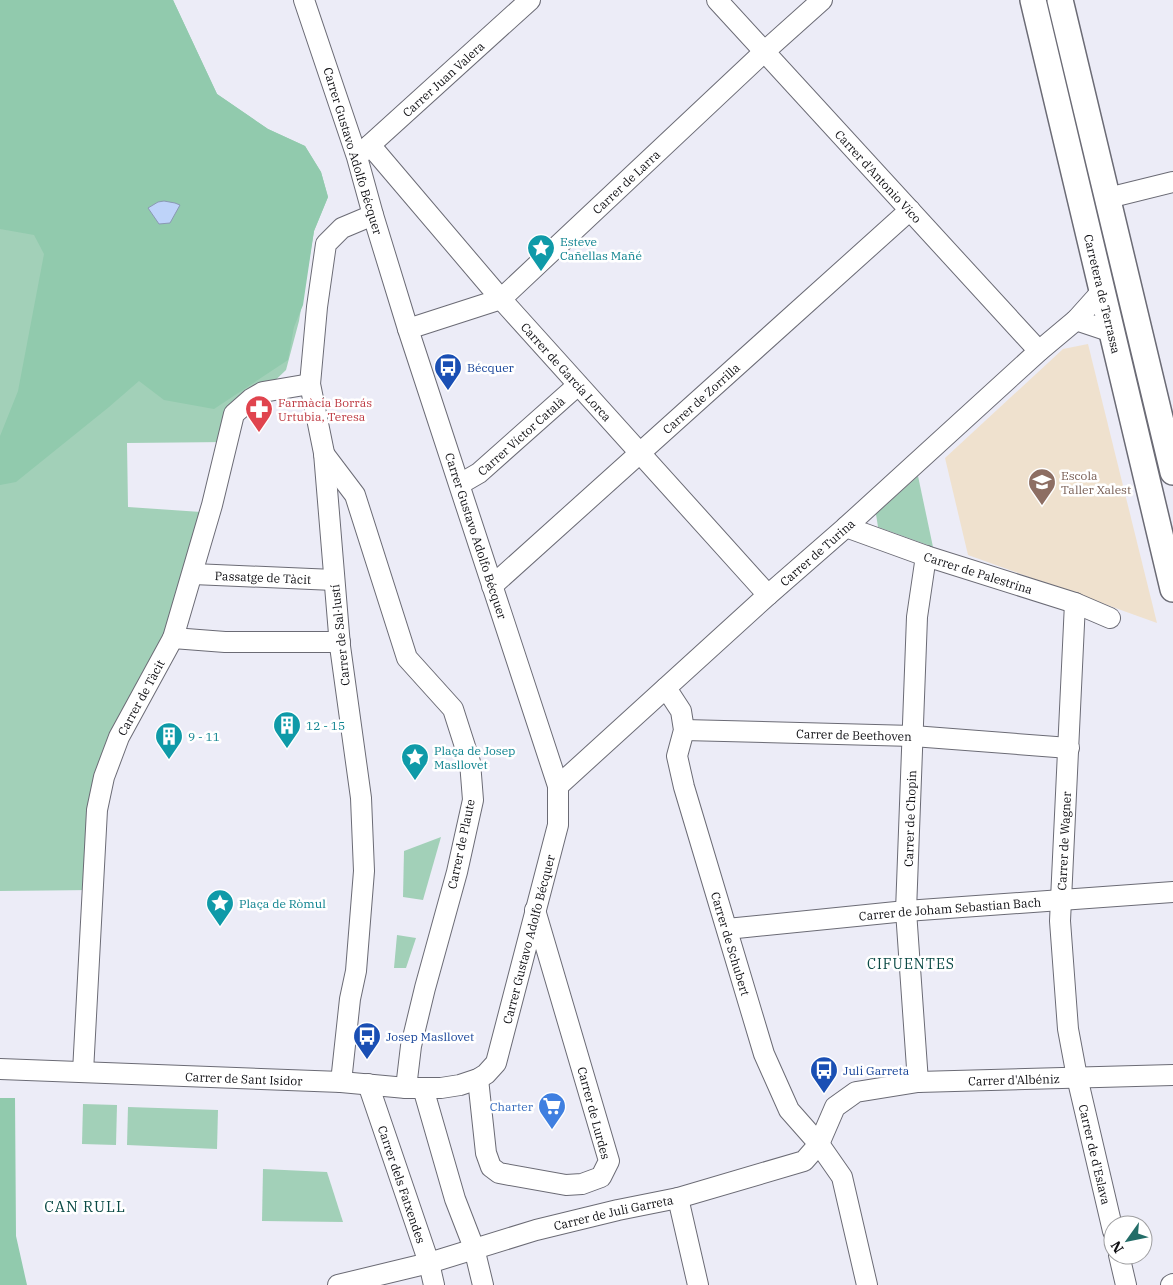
<svg xmlns="http://www.w3.org/2000/svg" width="1173" height="1285" font-family="'IBM Plex Serif',serif">
  <style>
    .education { fill: #efe1ce }
    .green { fill: #a2d0b8 }
    .forest { fill: #91caad }
    .water { fill: #bed3f9; stroke: #8a98b4 }
    .lines { fill: none; stroke-linecap: round; stroke-linejoin: round }
    .minor-casing { stroke: #6b6b75; stroke-width: 22 }
    .major-casing { stroke: #6b6b75; stroke-width: 28 }
    .minor { stroke: #fff; stroke-width: 20 }
    .major { stroke: #fff; stroke-width: 25 }
    .labels { text-anchor: middle; dominant-baseline: central; stroke-width: 5; stroke-linejoin: round; paint-order: stroke }
    .street-label { font-size: 12px; fill: #0f0f13; stroke: #fff }
    .culture-label { font-size: 12px; fill: #0d838f; stroke: #fff; text-anchor: start }
    .transit-label { font-size: 12px; fill: #164399; stroke: #fff; text-anchor: start }
    .health-label { font-size: 12px; fill: #be3a42; stroke: #fff; text-anchor: start }
    .education-label { font-size: 12px; fill: #785e54; stroke: #fff; text-anchor: start }
    .shop-label { font-size: 12px; fill: #366cbe; stroke: #fff; text-anchor: end }
    .neighbourhood-label { font-size: 14px; letter-spacing: 1px; fill: #0b4a46; stroke: #fff }
    .quarter-label { font-size: 15px; letter-spacing: 1px; fill: #0b4a46; stroke: #fff }
  </style>
  <rect width="100%" height="100%" fill="#ececf7"/>
  <!-- education -->
  <polygon class="education" points="1088,344 1157,623 968,555 945,458 1063,349"/>
  <!-- green -->
  <g class="green">
    <polygon points="0,0 173,0 217,94 268,129 305,146 321,172 328,197 314,231 299,321 286,370 263,392 251,399 227,442 127,443 128,507 201,512 193,574 119,737 93,890 0,891"/>
    <polygon points="918,476 933,547 878,527 876,514"/>
    <polygon points="441,837 423,900 403,897 404,851"/>
    <polygon points="397,935 416,938 406,968 394,968"/>
    <polygon points="83,1104 117,1105 116,1145 82,1144"/>
    <polygon points="128,1107 218,1110 217,1149 127,1145"/>
    <polygon points="263,1169 327,1172 343,1222 262,1221"/>
  </g>
  <!-- forest -->
  <g class="forest">
    <polygon points="0,0 173,0 217,94 268,129 305,146 321,172 328,197 314,231 303,305 294,327 288,360 214,409 164,400 139,381 109,407 16,482 0,485 0,436 18,391 44,254 34,235 0,229"/>
    <polygon points="0,1098 15,1098 16,1236 27,1285 0,1285"/>
  </g>
  <!-- water -->
  <polygon class="water" points="164,201 175,203 180,205 170,223 159,224 148,208 158,202"/>
  <g class="lines">
    <!-- minor casing -->
    <g class="minor-casing">
      <g id="minor">
        <path id="s1" d="M717 0 1039 351"/>
        <path id="s2" d="M370 145 501 299 768 595"/>
        <path id="s3" d="M360 154 530 0"/>
        <polyline points="1108,198 1173,182"/>
        <polyline points="1076,320 1112,332"/>
        <path id="s4" d="M408 329 501 299 765 51 822 0"/>
        <polyline points="324,454 355,495 407,658 453,709 470,762 473,800 457,872 425,988 411,1046 406,1088"/>
        <path id="s5" d="M460 484 479 473 578 385"/>
        <path id="s6" d="M846 527 926 556 1075 603 1110 618"/>
        <path id="s7" d="M193 574 334 580"/>
        <path id="s8" d="M492 586 910 210"/>
        <path id="s9" d="M1075 603 1060 921 1068 1029 1077 1077 1113 1231"/>
        <polyline points="173,638 225,642 340,642"/>
        <path id="s10" d="M666 688 681 711 684 730 677 756 684 787 764 1054 789 1110 819 1144 842 1177 867 1285"/>
        <path id="s11" d="M684 730 913 736 1069 748"/>
        <path id="s12" d="M558 786 768 595 846 527 1039 351 1076 320 1102 291"/>
        <path id="s13" d="M727 929 906 911 1173 892"/>
        <path id="s14" d="M0 1069 341 1082 406 1088H441L460 1085 478 1079 486 1074 496 1063 558 825V786L408 329 373 215 357 157 304 0"/>
        <path id="s15" d="M83 1072 97 810 104 777 119 737 173 638 212 505 234 414 251 399 263 392 310 384"/>
        <polyline points="478,1079 486,1153 491,1167 499,1173 566,1185 582,1184 601,1177 609,1161 535,910"/>
        <polyline points="341,1082 350,999 356,971 364,871 361,798 340,646 324,453 310,384 317,307 326,244 342,228 373,215"/>
        <path id="s16" d="M918 1082 906 911 917 617 926 556"/>
        <path id="s17" d="M368 1084 429 1263 434 1285"/>
        <polyline points="423,1088 455,1199 474,1248 483,1285"/>
        <polyline points="678,1198 698,1285"/>
        <polyline points="1119,1255 1126,1285"/>
        <path id="s18" d="M338 1285 429 1263 536 1230 618 1210 678 1198 804 1161 819 1144 835 1107 856 1092 918 1082 1173 1075"/>
        <polyline points="1171,1285 1173,1284"/>
      </g>
    </g>
    <!-- major casing -->
    <g class="major-casing">
      <g id="major">
        <path id="s19" d="M1033 0 1173 589"/>
        <polyline points="1060,0 1173,472"/>
      </g>
    </g>
    <!-- minor -->
    <use href="#minor" class="minor"/>
    <!-- major -->
    <use href="#major" class="major"/>
  </g>
  <!-- icons -->
  <defs>
    <g id="sight-pin" transform="scale(1.4375)"><path d="M0 17L-7.5 6A9.5 9.5 0 1 1 7.5 6Z" fill="#0f9aa8" stroke="#fff"/><path d="M0-6L1.8-2.2L6-1.7L2.9 1.2L3.7 5.4L0 3.3L-3.7 5.4L-2.9 1.2L-6-1.7L-1.8-2.2Z" fill="#fff"/></g>
    <g id="bus-pin" transform="scale(1.4375)"><path d="M0 17L-7.5 6A9.5 9.5 0 1 1 7.5 6Z" fill="#1a4fb4" stroke="#fff"/><path d="M-5-6H5V4H4V6H2V4H-2V6H-4V4H-5ZM-3.5-4V0h7V-4ZM-3.5 1.2v1.5H-2V1.2ZM2 1.2v1.5H3.5V1.2Z" fill="#fff"/></g>
    <g id="pharmacy-pin" transform="scale(1.4375)"><path d="M0 17L-7.5 6A9.5 9.5 0 1 1 7.5 6Z" fill="#e0444e" stroke="#fff"/><path d="M-2-6h4v4h4v4h-4v4h-4v-4h-4v-4h4Z" fill="#fff"/></g>
    <g id="school-pin" transform="scale(1.4375)"><path d="M0 17L-7.5 6A9.5 9.5 0 1 1 7.5 6Z" fill="#8d6e63" stroke="#fff"/><path d="M0-5L7-2L0 1L-7-2ZM-4 1L0 2.5L4 1V4Q0 6-4 4Z" fill="#fff"/></g>
    <g id="building-pin" transform="scale(1.4375)"><path d="M0 17L-7.5 6A9.5 9.5 0 1 1 7.5 6Z" fill="#0f9aa8" stroke="#fff"/><path d="M-4-6H4V6H1V3H-1V6H-4ZM-2.5-4.3h1.7v1.8h-1.7ZM.8-4.3h1.7v1.8H.8ZM-2.5-1h1.7V.8h-1.7ZM.8-1h1.7V.8H.8Z" fill="#fff"/></g>
    <g id="supermarket-pin" transform="scale(1.4375)"><path d="M0 17L-7.5 6A9.5 9.5 0 1 1 7.5 6Z" fill="#3f7fe0" stroke="#fff"/><path d="M-6-5.5h2.5l.6 2H6L4.5 2H-2.5L-4.4-4H-6ZM-1.5 3.2a1.3 1.3 0 1 0 .1 0ZM3 3.2a1.3 1.3 0 1 0 .1 0Z" fill="#fff"/></g>
  </defs>
  <g fill-rule="evenodd">
    <use href="#sight-pin" x="541" y="248"/>
    <use href="#bus-pin" x="448" y="367"/>
    <use href="#pharmacy-pin" x="259" y="409"/>
    <use href="#school-pin" x="1042" y="482"/>
    <use href="#building-pin" x="287" y="725"/>
    <use href="#building-pin" x="169" y="736"/>
    <use href="#sight-pin" x="415" y="757"/>
    <use href="#sight-pin" x="220" y="903"/>
    <use href="#bus-pin" x="367" y="1036"/>
    <use href="#bus-pin" x="824" y="1070"/>
    <use href="#supermarket-pin" x="552" y="1106"/>
  </g>
  <g class="labels">
    <!-- street labels -->
    <g class="street-label">
      <text stroke="none"><textPath href="#s3" startOffset="112">Carrer Juan Valera</textPath></text>
      <text transform="translate(353 151) rotate(73)">Carrer Gustavo Adolfo Bécquer</text>
      <text stroke="none"><textPath href="#s1" startOffset="239">Carrer d'Antonio Vico</textPath></text>
      <text stroke="none"><textPath href="#s4" startOffset="269">Carrer de Larra</textPath></text>
      <text stroke="none"><textPath href="#s19" startOffset="302">Carretera de Terrassa</textPath></text>
      <text stroke="none"><textPath href="#s2" startOffset="300">Carrer de García Lorca</textPath></text>
      <text stroke="none"><textPath href="#s8" startOffset="281">Carrer de Zorrilla</textPath></text>
      <text stroke="none"><textPath href="#s5" startOffset="78">Carrer Víctor Català</textPath></text>
      <text transform="translate(476 536) rotate(72)">Carrer Gustavo Adolfo Bécquer</text>
      <text stroke="none"><textPath href="#s12" startOffset="349">Carrer de Turina</textPath></text>
      <text stroke="none"><textPath href="#s6" startOffset="140">Carrer de Palestrina</textPath></text>
      <text stroke="none"><textPath href="#s7" startOffset="70">Passatge de Tàcit</textPath></text>
      <text transform="translate(340 635) rotate(-96)">Carrer de Sal·lustí</text>
      <text stroke="none"><textPath href="#s15" startOffset="384">Carrer de Tàcit</textPath></text>
      <text stroke="none"><textPath href="#s11" startOffset="170">Carrer de Beethoven</textPath></text>
      <text stroke="none"><textPath href="#s16" startOffset="264">Carrer de Chopin</textPath></text>
      <text transform="translate(1064 841) rotate(-87)">Carrer de Wagner</text>
      <text transform="translate(461 844) rotate(-78)">Carrer de Plaute</text>
      <text stroke="none"><textPath href="#s13" startOffset="224">Carrer de Joham Sebastian Bach</textPath></text>
      <text stroke="none"><textPath href="#s14" startOffset="632">Carrer Gustavo Adolfo Bécquer</textPath></text>
      <text stroke="none"><textPath href="#s10" startOffset="269">Carrer de Schubert</textPath></text>
      <text stroke="none"><textPath href="#s14" startOffset="244">Carrer de Sant Isidor</textPath></text>
      <text stroke="none"><textPath href="#s18" startOffset="730">Carrer d'Albéniz</textPath></text>
      <text transform="translate(594 1113) rotate(75)">Carrer de Lurdes</text>
      <text stroke="none"><textPath href="#s9" startOffset="555">Carrer de d'Eslava</textPath></text>
      <text stroke="none"><textPath href="#s17" startOffset="106">Carrer dels Fatxendes</textPath></text>
      <text stroke="none"><textPath href="#s18" startOffset="285">Carrer de Juli Garreta</textPath></text>
    </g>
    <!-- culture labels -->
    <g class="culture-label">
      <text x="560" y="241">Esteve<tspan x="560" dy="14">Cañellas Mañé</tspan></text>
      <text x="306" y="725">12 - 15</text>
      <text x="188" y="736">9 - 11</text>
      <text x="434" y="750">Plaça de Josep<tspan x="434" dy="14">Masllovet</tspan></text>
      <text x="239" y="903">Plaça de Ròmul</text>
    </g>
    <!-- transit labels -->
    <g class="transit-label">
      <text x="467" y="367">Bécquer</text>
      <text x="386" y="1036">Josep Masllovet</text>
      <text x="843" y="1070">Juli Garreta</text>
    </g>
    <!-- health labels -->
    <g class="health-label">
      <text x="278" y="402">Farmàcia Borrás<tspan x="278" dy="14">Urtubia, Teresa</tspan></text>
    </g>
    <!-- education labels -->
    <g class="education-label">
      <text x="1061" y="475">Escola<tspan x="1061" dy="14">Taller Xalest</tspan></text>
    </g>
    <!-- shop labels -->
    <g class="shop-label">
      <text x="533" y="1106">Charter</text>
    </g>
    <!-- neighbourhood labels -->
    <g class="neighbourhood-label">
      <text x="911" y="964">CIFUENTES</text>
    </g>
    <!-- quarter labels -->
    <g class="quarter-label">
      <text x="85" y="1206">CAN RULL</text>
    </g>
  </g>
  <!-- north arrow -->
  <g transform="translate(1128 1240) rotate(237)"><circle r="24" fill="#ffffff" stroke="#9f9fa1"/>
  <path d="M0-4L9 19L0 12L-9 19Z" fill="#236d68"/>
  <text y="-8" font-size="14" font-weight="bold" text-anchor="middle" fill="#0f0f13">N</text>
  </g>
</svg>
